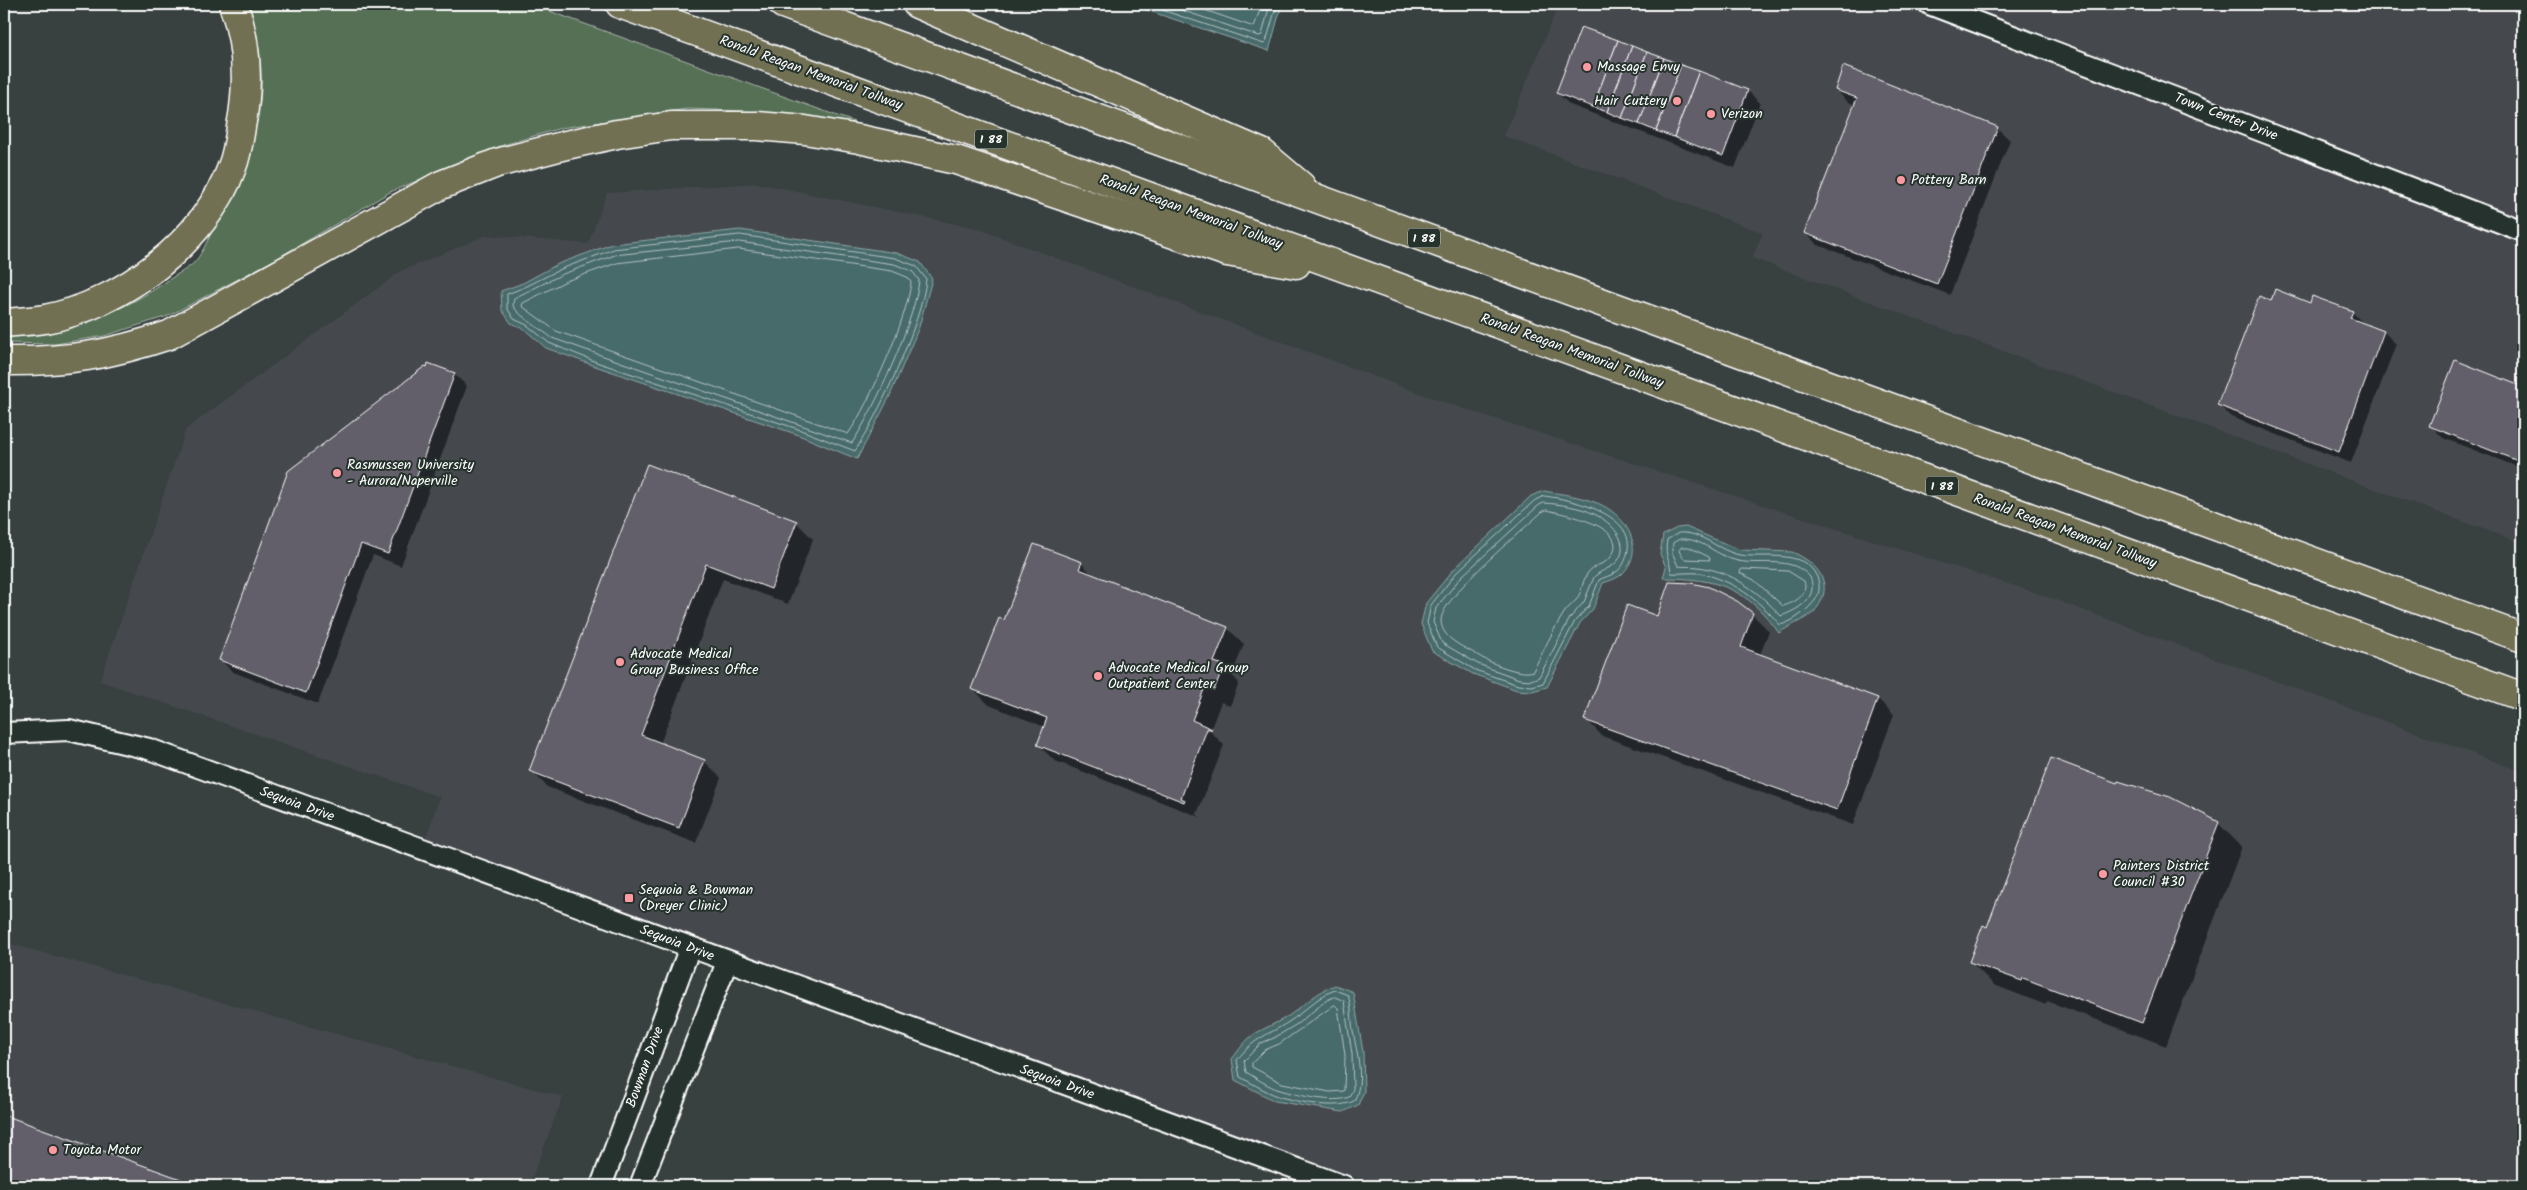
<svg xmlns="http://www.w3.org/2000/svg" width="2527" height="1190" font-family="Kalam,sans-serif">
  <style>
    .built { fill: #45494d }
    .green { fill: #556f55; stroke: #aab7aa }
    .water { fill: #466a6b; stroke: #90a6a6 }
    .shadow { fill: #0007 }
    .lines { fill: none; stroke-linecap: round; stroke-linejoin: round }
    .shore { stroke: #b5c3c4; stroke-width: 1 }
    .building { fill: #635f6b; stroke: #fff }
    .street-casing { stroke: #fff; stroke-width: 24 }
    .highway-casing { stroke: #fff; stroke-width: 31 }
    .street { stroke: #26332d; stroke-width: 20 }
    .highway { stroke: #716f52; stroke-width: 28 }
    .poi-dot { fill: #ff9aa2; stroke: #26332d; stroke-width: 2 }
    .labels { text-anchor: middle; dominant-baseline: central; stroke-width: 4; stroke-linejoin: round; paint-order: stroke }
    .shield { fill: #26332d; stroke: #bec2c0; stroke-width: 1 }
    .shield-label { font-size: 12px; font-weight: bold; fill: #fff }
    .poi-label { font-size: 14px; fill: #fff; stroke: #26332d; text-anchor: start }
    .street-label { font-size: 14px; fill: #fff; stroke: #26332d }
  </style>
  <rect width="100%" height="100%" fill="#384040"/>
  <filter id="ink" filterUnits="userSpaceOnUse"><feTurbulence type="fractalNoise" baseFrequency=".02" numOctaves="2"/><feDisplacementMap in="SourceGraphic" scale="10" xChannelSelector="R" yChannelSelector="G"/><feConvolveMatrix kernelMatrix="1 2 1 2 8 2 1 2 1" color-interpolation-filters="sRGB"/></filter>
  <g filter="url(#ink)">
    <!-- built -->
    <g class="built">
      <polygon points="1559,4 2523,4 2523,544 1752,258 1763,233 1504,136"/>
      <polygon points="757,183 976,228 1446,403 2042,595 2523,772 2523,1186 1380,1186 424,842 440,797 100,681 186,429 401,271 487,235 588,244 607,193"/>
      <polygon points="4,942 563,1097 529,1186 4,1186"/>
    </g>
    <!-- green -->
    <path class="green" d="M247 4H530L854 122V124L744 111 687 109 561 128 500 146 390 192 276 259 168 316 104 336 55 344 4 343V337C65 333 119 315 170 279 177 274 188 269 195 262 204 251 210 234 217 222 248 170 270 106 258 44 255 31 251 17 247 4Z"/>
    <!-- water -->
    <g class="water">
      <polygon points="1128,4 1282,4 1269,51"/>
      <polygon points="740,230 897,253 920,262 932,279 919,327 889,398 857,459 796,434 598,367 546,348 524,329 511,323 502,310 501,291 523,283 558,264 612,244"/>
      <path d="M1544 491C1561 494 1580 496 1597 503 1626 514 1648 550 1621 575 1616 579 1609 581 1603 583L1593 609 1580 623 1547 687 1532 691 1517 690 1473 674 1432 651 1421 624 1426 603 1453 570 1531 496Z"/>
      <path d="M1686 527 1740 550 1792 552C1819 563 1837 587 1813 613 1807 618 1787 627 1779 633 1747 588 1717 578 1663 578L1666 567 1660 554 1663 535 1677 528Z"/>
      <path d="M1335 985 1353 992 1363 1052 1364 1091 1358 1105 1343 1112 1275 1101 1235 1080 1232 1059C1239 1050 1246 1039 1256 1033 1267 1027 1279 1022 1290 1015 1305 1004 1317 992 1335 985Z"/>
    </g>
    <!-- shadow -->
    <g class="shadow">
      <polygon points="1836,90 1997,128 2010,140 1950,295 1818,245 1805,233 1856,105 1848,102"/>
      <polygon points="1748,91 1760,103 1735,168 1570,105 1557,93"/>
      <polygon points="2271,302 2310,304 2352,312 2365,325 2384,332 2396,344 2351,463 2231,417 2219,405"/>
      <polygon points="2456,362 2523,388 2523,469 2443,438 2431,426"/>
      <polygon points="454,374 467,386 401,566 373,555 318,704 233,672 220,660"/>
      <polygon points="647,465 796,522 813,539 788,604 723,579 660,744 704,761 721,778 696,843 547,787 531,770"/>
      <polygon points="1081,563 1095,577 1227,628 1244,644 1232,675 1239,683 1230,706 1221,702 1210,731 1224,745 1197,814 1200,817 1055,761 1038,745 1045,727 989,705 973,689 1005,622"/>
      <polygon points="1752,614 1769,631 1760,655 1878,699 1894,715 1853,825 1602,736 1586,719 1658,618"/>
      <polygon points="2218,823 2242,847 2166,1046 2047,1001 2046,1005 1994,985 1970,961 1987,928"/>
      <polygon points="4,1116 197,1186 4,1186"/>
    </g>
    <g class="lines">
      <!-- shore -->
      <g class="shore">
        <polyline points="1144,4 1264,44 1266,42 1277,4"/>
        <polyline points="1163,4 1259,36 1262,35 1270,4"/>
        <polyline points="1187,4 1254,27 1262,4"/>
        <path d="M740 235 895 258 916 266 926 279C923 320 878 416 855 451L798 429 599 363 549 343 527 325 514 319 507 308V294L525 287 561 269 614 249Z"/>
        <path d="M739 242 894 264 912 271 919 280C916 318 874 411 852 443L552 338C541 329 520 317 513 306L514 298 563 274 615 255Z"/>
        <path d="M739 249 892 271 907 277 911 282C908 317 869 404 848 434L556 331 522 306 523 303 566 281 617 263Z"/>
        <path d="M1544 496C1570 499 1633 513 1628 549 1627 557 1624 567 1616 572 1611 576 1604 577 1599 580L1589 606 1575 621 1543 683 1532 686 1518 685 1475 670 1437 647 1427 623 1431 605 1456 573 1534 501Z"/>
        <path d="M1544 503C1559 504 1581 507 1594 514 1610 521 1630 541 1619 559 1612 569 1602 569 1594 577L1584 602 1570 618 1539 677 1531 680 1519 679 1478 664 1442 643 1433 622 1436 608 1461 577 1538 506Z"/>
        <path d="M1547 510C1563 514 1632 526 1611 557 1605 565 1593 564 1587 574 1582 582 1582 592 1577 599 1573 604 1567 608 1564 613 1552 631 1543 652 1533 671 1522 676 1490 663 1479 656 1465 647 1442 640 1441 621 1440 598 1523 530 1542 512Z"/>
        <path d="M1679 533C1702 531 1718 551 1740 555 1764 559 1804 548 1817 577 1820 584 1820 592 1816 599 1808 610 1793 622 1780 625 1758 599 1733 580 1699 573 1690 572 1680 574 1671 573 1670 558 1664 558 1667 540Z"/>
        <path d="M1680 539C1701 537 1718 557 1738 561 1763 566 1791 555 1810 577 1819 598 1798 610 1781 616 1759 592 1732 571 1698 567 1691 566 1684 567 1678 566L1672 552 1673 543Z"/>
        <polygon points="1682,547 1689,547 1709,557 1710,560 1684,559 1679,551"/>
        <path d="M1742 569 1788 571 1804 581C1809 595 1794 603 1783 606L1754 580 1740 573Z"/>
        <path d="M1335 990 1348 995C1352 1007 1351 1019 1353 1031 1357 1054 1365 1080 1354 1101 1335 1110 1299 1102 1278 1096 1266 1092 1252 1083 1240 1077L1237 1060C1255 1036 1270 1035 1293 1019 1307 1009 1318 996 1335 990Z"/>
        <path d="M1335 997 1344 1001 1352 1054 1353 1089 1349 1097C1334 1104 1297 1095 1280 1090 1269 1087 1256 1078 1246 1072L1244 1061 1261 1043 1274 1038 1297 1024 1327 1000Z"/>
        <polygon points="1335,1005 1338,1008 1345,1055 1344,1091 1330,1092 1282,1083 1252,1067 1252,1063 1265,1050 1279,1044"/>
      </g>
    </g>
    <!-- building -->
    <g class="building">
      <polygon points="1581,27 1618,40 1593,107 1556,93"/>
      <polygon points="1618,40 1632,46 1607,112 1593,107"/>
      <polygon points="1632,46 1647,52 1622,118 1607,112"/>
      <polygon points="1647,52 1664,58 1639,124 1622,118"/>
      <polygon points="1664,58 1681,65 1656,131 1639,124"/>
      <polygon points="1681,65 1699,71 1674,137 1656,131"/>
      <polygon points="1843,66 1998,127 1937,284 1804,233 1857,98 1835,90"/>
      <polygon points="1699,71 1748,90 1723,156 1674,137"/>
      <polygon points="2275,289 2310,303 2312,296 2353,311 2350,318 2384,331 2339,452 2217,405 2259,296 2271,301"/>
      <polygon points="2455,360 2523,387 2523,463 2429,426"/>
      <polygon points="428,363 455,373 388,554 361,544 306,693 219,660 288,471 425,366 427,367"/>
      <polygon points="647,464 797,521 771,589 706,564 641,735 705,760 679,828 529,771"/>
      <polygon points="1034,544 1082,562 1079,569 1228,627 1214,662 1224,665 1214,690 1205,687 1192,720 1212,729 1207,729 1181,798 1185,800 1184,802 1037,745 1047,718 971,689 999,618 1004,620"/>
      <polygon points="1669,582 1691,583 1709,587 1737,601 1753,613 1741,647 1878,698 1837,810 1584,720 1627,605 1657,616"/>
      <polygon points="2051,758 2117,783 2118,781 2170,797 2219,822 2142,1023 2023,978 2022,981 1969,962 1983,925 1987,927"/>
      <polygon points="4,1115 200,1186 4,1186"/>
    </g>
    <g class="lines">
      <!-- street casing -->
      <g class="street-casing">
        <g id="street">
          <polyline points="1929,4 2523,231"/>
          <polyline points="4,733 69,730 149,749 1344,1186"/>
          <polyline points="601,1186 690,947"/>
          <polyline points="640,1186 727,962"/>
        </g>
      </g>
      <!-- highway casing -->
      <g class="highway-casing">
        <g id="highway">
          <polyline points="620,4 2523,697"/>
          <polyline points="783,4 2523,638"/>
          <polyline points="917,4 1262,153 1301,186"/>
          <path d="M4 323C17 322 32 321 45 319 121 305 206 241 232 167 237 155 239 140 241 127 249 85 248 44 233 4"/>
          <path d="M4 361C67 362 109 355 169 335L441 185 497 163 566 145 617 134 671 126H757L805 130 859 139 956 160 1227 252 1296 264"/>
        </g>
      </g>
      <!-- street -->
      <use href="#street" class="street"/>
      <!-- highway -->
      <use href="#highway" class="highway"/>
    </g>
  </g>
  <!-- markers -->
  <g class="poi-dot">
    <circle cx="1587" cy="67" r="5"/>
    <circle cx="1677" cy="101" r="5"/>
    <circle cx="1711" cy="114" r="5"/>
    <circle cx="1901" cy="180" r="5"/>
    <circle cx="337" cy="473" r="5"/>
    <circle cx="620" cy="662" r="5"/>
    <circle cx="1098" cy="676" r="5"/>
    <circle cx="2103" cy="874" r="5"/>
    <rect x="624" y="893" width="10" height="10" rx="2.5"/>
    <circle cx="53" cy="1150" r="5"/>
  </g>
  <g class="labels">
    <!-- shield labels -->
    <g class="shield">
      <rect x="975" y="129.5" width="32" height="19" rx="4"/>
      <rect x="1408" y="228.5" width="32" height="19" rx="4"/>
      <rect x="1926" y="476.5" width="32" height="19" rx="4"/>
    </g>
    <g class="shield-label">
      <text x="991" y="139">I 88</text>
      <text x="1424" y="238">I 88</text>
      <text x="1942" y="486">I 88</text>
    </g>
    <!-- poi labels -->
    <g class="poi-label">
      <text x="1597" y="67">Massage Envy</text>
      <text x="1667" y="101" text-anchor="end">Hair Cuttery</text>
      <text x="1721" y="114">Verizon</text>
      <text x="1911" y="180">Pottery Barn</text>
      <text x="347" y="465">Rasmussen University<tspan x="347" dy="16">- Aurora/Naperville</tspan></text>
      <text x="630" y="654">Advocate Medical<tspan x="630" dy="16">Group Business Office</tspan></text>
      <text x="1108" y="668">Advocate Medical Group<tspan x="1108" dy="16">Outpatient Center</tspan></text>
      <text x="2113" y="866">Painters District<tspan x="2113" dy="16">Council #30</tspan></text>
      <text x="639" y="890">Sequoia &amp; Bowman<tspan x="639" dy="16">(Dreyer Clinic)</tspan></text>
      <text x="63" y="1150">Toyota Motor</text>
    </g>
    <!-- street labels -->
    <g class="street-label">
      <text transform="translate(811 73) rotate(20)">Ronald Reagan Memorial Tollway</text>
      <text transform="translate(2226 117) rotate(21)">Town Center Drive</text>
      <text transform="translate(1191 212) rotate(20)">Ronald Reagan Memorial Tollway</text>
      <text transform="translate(1572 351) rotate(20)">Ronald Reagan Memorial Tollway</text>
      <text transform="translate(2065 531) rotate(20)">Ronald Reagan Memorial Tollway</text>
      <text transform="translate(297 804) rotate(20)">Sequoia Drive</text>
      <text transform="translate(677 943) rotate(21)">Sequoia Drive</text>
      <text transform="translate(645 1067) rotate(-70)">Bowman Drive</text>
      <text transform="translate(1057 1082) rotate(20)">Sequoia Drive</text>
    </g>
  </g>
  <!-- margin -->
  <rect width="2527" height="1190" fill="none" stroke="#26332d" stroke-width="20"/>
  <rect x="10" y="10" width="2507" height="1170" fill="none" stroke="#fff" stroke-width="2" filter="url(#ink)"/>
</svg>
